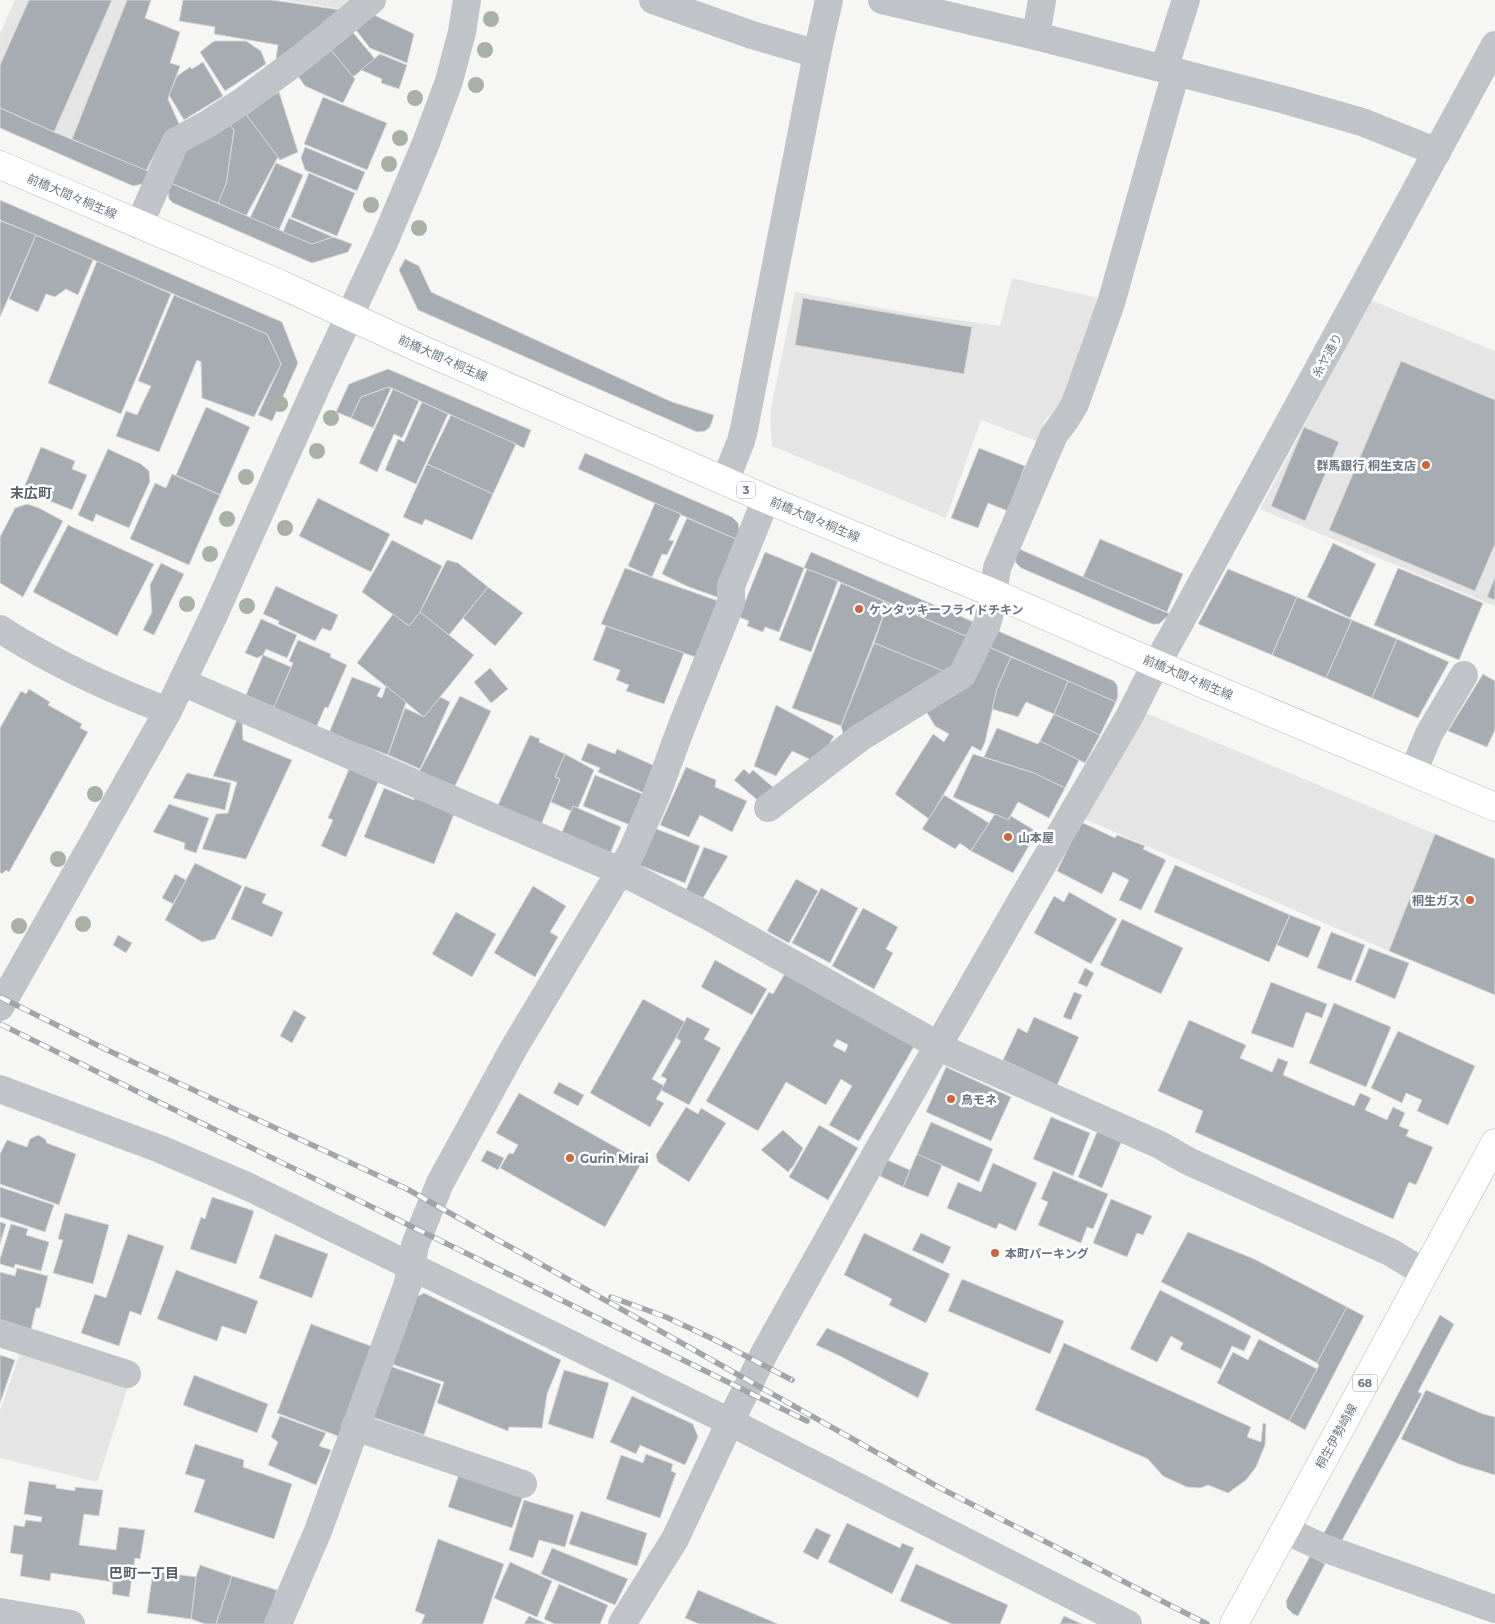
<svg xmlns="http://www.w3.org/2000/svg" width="1495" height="1624" font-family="Montserrat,'Noto Sans JP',sans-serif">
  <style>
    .built { fill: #e4e5e4 }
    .building { fill: #a6acb2; stroke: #d8d8d6; fill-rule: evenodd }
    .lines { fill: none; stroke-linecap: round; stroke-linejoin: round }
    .major-casing { stroke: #b2b5b9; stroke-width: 29 }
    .minor { stroke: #c0c3c7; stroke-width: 28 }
    .major { stroke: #fff; stroke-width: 28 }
    .rail-casing { stroke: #a0a5aa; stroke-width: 5.5 }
    .rail { stroke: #fff; stroke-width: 4; stroke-dasharray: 11; stroke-linecap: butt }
    .tree { fill: #a9b1a6 }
    .poi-dot { fill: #ce653c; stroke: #fff; stroke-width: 2 }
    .labels { text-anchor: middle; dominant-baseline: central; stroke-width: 5; stroke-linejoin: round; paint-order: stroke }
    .shield { fill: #fff; stroke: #969ea7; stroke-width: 1 }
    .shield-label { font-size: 11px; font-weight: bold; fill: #697581 }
    .street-label { font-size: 12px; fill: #697581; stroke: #fff }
    .poi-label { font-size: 12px; font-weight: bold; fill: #697581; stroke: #fff; text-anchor: start }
    .neighbourhood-label { font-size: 14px; font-weight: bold; fill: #565f67; stroke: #fff }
  </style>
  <rect width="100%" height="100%" fill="#f6f6f4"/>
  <!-- built -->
  <g class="built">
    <polygon points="15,0 127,0 72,139 0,108 0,34"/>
    <polygon points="284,0 354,0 342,9"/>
    <polygon points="1012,278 1098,298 1067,403 1045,419 1037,441 981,420 946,518 772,446 770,413 795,292 908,313 1000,326"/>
    <polygon points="1371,300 1495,351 1495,606 1260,509"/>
    <polygon points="1146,713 1495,859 1495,995 1389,951 1080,817"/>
    <polygon points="21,1350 128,1387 97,1482 0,1458 0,1411"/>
  </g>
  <!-- building -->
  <g class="building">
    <polygon points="29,0 112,0 54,132 0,108 0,65"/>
    <polygon points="127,0 151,0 145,18 180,32 170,63 180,66 168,99 180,126 166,132 146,171 72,139"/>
    <polygon points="183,0 272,0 341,10 288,60 276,58 278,45 214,34 215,27 179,21"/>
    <polygon points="374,15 414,34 407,63 370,48 356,30"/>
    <polygon points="350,29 375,59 353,77 328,46"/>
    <polygon points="214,41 246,41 261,51 266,64 225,91 200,52"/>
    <polygon points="331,50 355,79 343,103 305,86 298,76"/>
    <polygon points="380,54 407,65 399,89 381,83 382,79 361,70"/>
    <polygon points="203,62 223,96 184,120 169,95 177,76 190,67 192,69"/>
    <polygon points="279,92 298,152 280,160 245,113"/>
    <polygon points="323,97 387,123 367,170 304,144"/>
    <polygon points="0,108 54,132 150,172 142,184 133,186 0,128"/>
    <polygon points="245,113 278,157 246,216 218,203 226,184 234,130 229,123"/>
    <polygon points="229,123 234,130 226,184 218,203 168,182 185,146"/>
    <polygon points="305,147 365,172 357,191 305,170 301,158"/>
    <polygon points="276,163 303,175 279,230 250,218"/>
    <polygon points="309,173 355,193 337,236 291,217"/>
    <polygon points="168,182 312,244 333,237 352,244 348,252 312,263 173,203 169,199 167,186"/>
    <polygon points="0,200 282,322 298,363 272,421 258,415 281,364 267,334 0,220"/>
    <polygon points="289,218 333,237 312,244 283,232"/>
    <polygon points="1,221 36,235 0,317 0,224"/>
    <polygon points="36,235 93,260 78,295 66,289 55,297 46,294 38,312 9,299"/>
    <polygon points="405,259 419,266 431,292 672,402 714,415 710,427 705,431 697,432 418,310 399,270"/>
    <polygon points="97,261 171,294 121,414 48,383"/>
    <polygon points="174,295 267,334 281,364 254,417 202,398 201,362 197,360 159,452 116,436 126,411 137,415 151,386 138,381"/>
    <polygon points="803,298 972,327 964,374 795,345"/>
    <polygon points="1401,361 1495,400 1495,544 1475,591 1329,530"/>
    <polygon points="388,369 531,430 524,448 389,387 361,397 351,418 336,412 349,384"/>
    <polygon points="389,387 391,388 373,428 351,418 361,397"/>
    <polygon points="393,389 419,401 402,438 394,434 377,472 359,463"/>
    <polygon points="422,402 448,414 416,484 385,470 398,439 404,442"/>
    <polygon points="206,407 250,427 220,495 176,475"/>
    <polygon points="451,415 516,444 493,494 427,464"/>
    <polygon points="1304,427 1339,442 1305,521 1271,506"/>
    <polygon points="41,447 75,461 72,469 87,475 72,510 23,490"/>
    <polygon points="979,448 1025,466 1008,511 988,503 978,528 951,518"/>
    <polygon points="108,449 141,464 149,471 150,481 129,528 96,514 93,522 78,515"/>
    <polygon points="585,453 732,517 738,523 740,534 738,540 578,469"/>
    <polygon points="427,464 493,494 472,540 425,519 422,525 403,517"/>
    <polygon points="172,474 220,495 189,565 130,539 155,483 166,488"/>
    <polygon points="318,498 390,534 371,572 299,536"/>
    <polygon points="655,503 681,514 669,540 674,541 667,555 662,554 652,577 628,566"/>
    <polygon points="27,504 39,508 63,521 23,597 0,583 0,537 15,508"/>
    <polygon points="687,518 738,540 717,597 689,587 662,574"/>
    <polygon points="68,525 154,564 117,636 33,592"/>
    <polygon points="1100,539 1183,574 1167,612 1083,577"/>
    <polygon points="392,540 442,566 420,612 409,626 362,592"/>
    <polygon points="1333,543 1376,564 1350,618 1307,597"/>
    <polygon points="1015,547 1083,577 1170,614 1159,624 1152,624 1021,568 1016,563 1014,552"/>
    <polygon points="765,552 804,568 779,632 765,627 763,632 747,626 749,621 739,617"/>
    <polygon points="811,552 976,623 970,638 838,581 807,569 804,568"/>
    <polygon points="447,560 458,563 488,587 449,635 420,612"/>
    <polygon points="161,563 184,574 154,635 143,630 152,612 150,585"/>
    <polygon points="625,568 721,602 701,659 601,624"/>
    <polygon points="1398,568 1483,603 1459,660 1374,625"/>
    <polygon points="807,569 838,581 811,652 779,640"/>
    <polygon points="1228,569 1297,597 1272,655 1198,624"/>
    <polygon points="1495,577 1495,600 1487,597"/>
    <polygon points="841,583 888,603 841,726 792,708"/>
    <polygon points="276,586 338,615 331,631 322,628 315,641 278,624 279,621 263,614"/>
    <polygon points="488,587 523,613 495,646 463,618"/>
    <polygon points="1297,597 1352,620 1326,678 1272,655"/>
    <polygon points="888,603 970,638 955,667 943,671 874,643"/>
    <polygon points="420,612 474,655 424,717 357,663 393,614 409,626"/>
    <polygon points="261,619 297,635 287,658 266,649 263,655 257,658 245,653"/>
    <polygon points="1352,620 1397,639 1372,698 1326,678"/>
    <polygon points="606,626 684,653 664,704 626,691 629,685 616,680 620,670 593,660"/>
    <polygon points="998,631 1114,681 1117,685 1118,695 1116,702 989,647"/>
    <polygon points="1397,639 1449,662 1418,718 1372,698"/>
    <polygon points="298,640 331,654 330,657 347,665 328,708 325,707 316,728 273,709 293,663 289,661"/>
    <polygon points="874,643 943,671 844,737 841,726"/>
    <polygon points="989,647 1011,657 997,689 985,742 981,751 972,746 929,819 895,794 933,734 944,742 949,734 935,726 926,711"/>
    <polygon points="263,655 291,667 274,707 246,695"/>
    <polygon points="1011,657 1068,681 1054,714 1026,702 1018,717 992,709 997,689"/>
    <polygon points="490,668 508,689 491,703 474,682"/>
    <polygon points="1483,674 1495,681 1495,730 1487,747 1448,731"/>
    <polygon points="352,677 381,688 377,696 382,698 386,686 406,702 388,755 329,733"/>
    <polygon points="1068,681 1116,702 1100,735 1054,714"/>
    <polygon points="29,689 50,702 48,705 82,724 80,728 88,732 9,872 6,870 2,874 0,872 0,728 21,691 26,694"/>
    <polygon points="460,696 491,711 455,786 419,772"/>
    <polygon points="440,697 450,702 420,769 388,755 405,708 424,717"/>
    <polygon points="776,705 834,736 818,763 792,751 776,776 754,766"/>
    <polygon points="1054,714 1100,735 1085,763 1040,741"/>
    <polygon points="237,720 242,722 243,740 292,760 246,859 202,849 216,814 228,813 237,782 213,776"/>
    <polygon points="997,728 1038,744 1040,741 1079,760 1065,788 1034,773 984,757"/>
    <polygon points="530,735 540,739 539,742 565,754 555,777 560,779 541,825 498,805"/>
    <polygon points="588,743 615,754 617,749 657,767 644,793 598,772 600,768 581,760"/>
    <polygon points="565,754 594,770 578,808 573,806 571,811 551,802 560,779 555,777"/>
    <polygon points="973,754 1034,773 1065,788 1049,818 1018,802 1008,820 953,797"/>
    <polygon points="350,767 379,780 346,857 321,846 333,820 328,818"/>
    <polygon points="686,767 716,780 715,787 747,801 732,832 700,815 689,837 660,825"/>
    <polygon points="744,769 749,774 753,770 775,789 762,804 734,780"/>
    <polygon points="187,773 231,783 225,810 173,798"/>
    <polygon points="595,775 642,794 630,825 583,806"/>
    <polygon points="384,788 414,800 416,794 456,809 434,864 364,837"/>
    <polygon points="944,795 989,823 971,851 960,843 955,849 922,829"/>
    <polygon points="169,804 209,818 196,853 184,849 185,843 153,832"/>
    <polygon points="573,806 621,827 609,856 561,835"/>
    <polygon points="995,814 1008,820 1011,816 1037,832 1013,873 971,851"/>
    <polygon points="1081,822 1115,838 1117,835 1145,846 1143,849 1166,860 1141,910 1119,900 1129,880 1113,872 1102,894 1057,871"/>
    <polygon points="654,828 700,846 685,883 639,865"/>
    <polygon points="1435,834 1495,859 1495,995 1389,951"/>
    <polygon points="704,847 728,856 703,898 686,890"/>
    <polygon points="195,863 242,886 215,939 202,942 165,920"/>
    <polygon points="1175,865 1290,915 1269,962 1154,912"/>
    <polygon points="175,874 186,880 173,904 162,898"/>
    <polygon points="796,879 818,891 789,943 767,931"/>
    <polygon points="245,886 266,894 262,903 283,912 272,937 231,919"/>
    <polygon points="533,886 566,906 550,932 558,937 535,977 494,953"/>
    <polygon points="821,888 858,908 830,963 792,943"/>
    <polygon points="1069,892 1117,919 1091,964 1034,933 1054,896 1064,902"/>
    <polygon points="863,908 898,927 886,949 893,953 874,989 832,966"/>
    <polygon points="456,912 496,934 472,977 432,954"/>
    <polygon points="1290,915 1321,927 1308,958 1277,945"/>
    <polygon points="1122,919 1183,948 1161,994 1100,965"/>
    <polygon points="1331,932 1365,945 1351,981 1317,968"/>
    <polygon points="118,935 132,943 126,953 113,945"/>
    <polygon points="1369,948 1409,963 1395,999 1355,982"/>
    <polygon points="715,960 767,989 752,1015 701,987"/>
    <polygon points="1085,968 1094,973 1087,987 1078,983"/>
    <path d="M787 970 916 1043 859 1141 829 1125 852 1086 841 1079 826 1105 786 1082 758 1131 706 1101 769 992 773 994ZM837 1039 848 1045 845 1052 833 1046Z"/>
    <polygon points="1271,982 1327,1004 1322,1018 1306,1012 1293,1048 1251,1033"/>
    <polygon points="1074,992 1082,995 1071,1020 1063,1017"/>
    <polygon points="643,999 685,1022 652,1079 664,1086 656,1099 664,1103 650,1127 590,1093"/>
    <polygon points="1334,1003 1391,1027 1366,1087 1309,1063"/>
    <polygon points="294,1010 306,1017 292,1043 280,1036"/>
    <polygon points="687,1017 710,1029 704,1039 721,1048 689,1105 661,1090 667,1079 661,1076 681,1041 676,1038"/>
    <polygon points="1034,1017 1079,1037 1057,1085 1003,1060 1018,1028 1027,1033"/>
    <polygon points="1189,1020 1246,1045 1240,1058 1272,1072 1278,1058 1288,1062 1283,1075 1354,1106 1360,1093 1371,1098 1365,1110 1387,1120 1393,1107 1405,1113 1399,1126 1409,1130 1406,1136 1433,1147 1416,1185 1409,1182 1393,1219 1195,1132 1203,1111 1158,1091"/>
    <polygon points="1398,1031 1475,1066 1448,1125 1417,1111 1422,1100 1406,1093 1402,1103 1371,1088"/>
    <polygon points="946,1067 1011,1097 991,1141 926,1112"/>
    <polygon points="559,1082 584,1095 578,1106 553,1093"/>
    <polygon points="519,1093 642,1162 605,1227 500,1168 509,1153 513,1154 518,1145 496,1133"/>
    <polygon points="686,1107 698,1114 701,1108 726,1123 689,1182 658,1162 656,1155"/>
    <polygon points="1051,1117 1090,1133 1073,1176 1033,1159"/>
    <polygon points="931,1122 993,1149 979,1182 917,1154"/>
    <polygon points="819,1125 858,1148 828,1200 789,1177"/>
    <polygon points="783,1130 803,1148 794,1165 788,1172 761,1150"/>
    <polygon points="1098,1130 1122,1140 1102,1188 1078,1177"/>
    <polygon points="38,1135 45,1139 47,1143 76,1154 59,1205 0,1184 0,1154 7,1140 27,1147 30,1139"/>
    <polygon points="487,1150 504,1158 498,1170 481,1161"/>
    <polygon points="917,1154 942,1165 928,1197 903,1187"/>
    <polygon points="887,1160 910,1170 903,1187 880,1176"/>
    <polygon points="993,1163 1037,1183 1016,1231 999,1223 996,1229 947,1208 958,1182 981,1192"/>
    <polygon points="1053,1171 1108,1194 1093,1229 1087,1227 1081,1243 1038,1225 1048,1202 1041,1199"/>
    <polygon points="0,1187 54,1205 45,1232 0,1217"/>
    <polygon points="212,1197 254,1211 236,1264 190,1249 201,1217 205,1219"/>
    <polygon points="1111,1199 1152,1216 1143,1235 1137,1233 1127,1257 1093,1243"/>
    <polygon points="65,1213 109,1225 93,1284 53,1273 63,1240 58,1239"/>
    <polygon points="0,1222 6,1224 0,1244"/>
    <polygon points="11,1224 28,1229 26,1235 49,1242 41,1271 15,1264 14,1268 0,1264 0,1259"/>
    <polygon points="1188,1232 1254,1259 1347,1307 1317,1363 1224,1313 1161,1282"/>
    <polygon points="864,1233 950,1274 926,1323 889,1305 892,1299 844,1275"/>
    <polygon points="921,1233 951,1247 943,1264 912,1250"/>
    <polygon points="128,1234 164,1246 141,1315 130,1311 119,1346 81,1333 95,1294 106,1298"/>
    <polygon points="275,1234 328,1254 312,1298 259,1278"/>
    <polygon points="17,1268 48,1276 40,1308 36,1308 30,1333 0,1326 0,1272 15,1276"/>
    <polygon points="176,1270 258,1301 246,1334 222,1326 217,1341 157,1319"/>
    <polygon points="962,1279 1064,1321 1050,1354 948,1311"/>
    <polygon points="1160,1290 1251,1336 1244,1351 1232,1346 1221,1369 1180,1349 1183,1343 1171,1336 1157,1362 1130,1349"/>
    <polygon points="424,1293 561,1360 547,1394 542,1428 509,1427 508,1431 437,1403 444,1382 392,1364 416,1297"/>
    <polygon points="1347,1307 1364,1316 1305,1430 1289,1421 1317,1369 1319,1365 1317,1363"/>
    <polygon points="1440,1315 1454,1324 1418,1392 1422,1394 1340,1544 1323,1535"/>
    <polygon points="311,1324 376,1348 343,1438 277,1413"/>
    <polygon points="827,1328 929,1373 918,1398 840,1356 816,1345"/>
    <polygon points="1259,1339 1317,1369 1289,1421 1217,1383 1233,1352 1248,1360"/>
    <polygon points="1064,1343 1251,1427 1247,1437 1261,1442 1263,1423 1266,1424 1265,1445 1256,1467 1246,1480 1228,1493 1208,1485 1200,1488 1187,1487 1163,1476 1148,1459 1035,1410"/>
    <polygon points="0,1355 15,1360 0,1403"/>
    <polygon points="390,1366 441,1384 424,1435 372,1417"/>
    <polygon points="564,1370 609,1383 593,1439 548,1424"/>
    <polygon points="194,1375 268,1404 257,1433 183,1405"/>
    <polygon points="1426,1390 1483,1414 1495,1417 1495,1475 1459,1464 1401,1439"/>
    <polygon points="632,1396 693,1424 698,1437 685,1465 640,1445 636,1454 610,1442"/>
    <polygon points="280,1416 326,1433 319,1446 331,1450 316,1485 268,1465 278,1442 271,1437"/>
    <polygon points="195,1444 244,1460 243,1467 292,1484 274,1539 194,1512 205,1480 185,1474"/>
    <polygon points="646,1454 673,1464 671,1471 676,1473 660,1518 606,1499 621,1455 643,1463"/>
    <polygon points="460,1471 524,1493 512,1528 448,1507"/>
    <polygon points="29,1481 56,1485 56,1488 75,1491 75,1487 103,1490 99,1516 84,1514 79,1545 116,1550 119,1527 145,1530 140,1559 135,1558 129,1597 112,1594 113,1582 51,1573 50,1581 20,1576 23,1555 10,1553 14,1525 24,1527 26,1520 41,1522 42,1517 24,1514"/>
    <polygon points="524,1500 574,1515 565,1547 539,1540 533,1558 509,1550"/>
    <polygon points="581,1511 647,1533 637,1566 569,1544"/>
    <polygon points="847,1523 900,1548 902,1543 914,1548 892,1594 828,1562"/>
    <polygon points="816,1528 831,1535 818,1560 803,1552"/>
    <polygon points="438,1539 504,1564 483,1624 421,1624 425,1615 415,1611"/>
    <polygon points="552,1548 628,1579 615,1605 541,1574"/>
    <polygon points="1310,1556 1325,1564 1298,1616 1293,1614 1287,1608 1286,1601"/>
    <polygon points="510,1562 552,1581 537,1617 494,1598"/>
    <polygon points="916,1564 1008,1605 1000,1624 952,1624 900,1601"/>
    <polygon points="200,1565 232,1576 216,1624 205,1624 191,1619 196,1577"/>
    <polygon points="153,1571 196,1577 191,1619 147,1613"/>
    <polygon points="232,1576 277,1590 266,1624 216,1624"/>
    <polygon points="559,1584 608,1605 600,1624 555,1624 544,1619"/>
    <polygon points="698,1590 778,1624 699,1624 685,1618"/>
    <polygon points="529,1616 546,1624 524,1624"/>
    <polygon points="1064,1616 1082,1624 1060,1624"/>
  </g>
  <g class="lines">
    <!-- major casing -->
    <g class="major-casing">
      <g id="major">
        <polyline points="0,165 280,284 423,350 766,499 993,593 1156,664 1495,807"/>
        <polyline points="1234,1624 1495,1143"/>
      </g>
    </g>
    <!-- minor -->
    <g class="minor">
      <polyline points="653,0 752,35 817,54"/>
      <polyline points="882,0 1036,36 1285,100 1362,122 1437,152"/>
      <polyline points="1036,36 1042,0"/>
      <polyline points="1164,69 1186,0"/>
      <polyline points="139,225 176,141 206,125 243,101 302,57 372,0"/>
      <polyline points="725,481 741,441 744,429 817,54 829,0"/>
      <path d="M0 629C53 663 109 689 168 711"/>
      <polyline points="182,682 483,813 620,871 708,916 952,1053 1160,1145 1188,1161 1390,1252 1425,1273"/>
      <polyline points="1413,772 1429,734 1464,675"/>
      <polyline points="768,808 861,737 962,675 987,624 991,609 997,568 1054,435 1066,419 1075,404 1111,303 1176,72"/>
      <polyline points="0,1007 168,711 213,617 318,383 385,240 426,143 449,81 462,32 467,0"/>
      <polyline points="0,1089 160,1149 249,1187 730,1422 1128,1624"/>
      <polyline points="0,1333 127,1374"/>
      <polyline points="355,1427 523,1484"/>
      <polyline points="1285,1530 1324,1548 1495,1609"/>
      <polyline points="0,1612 71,1624"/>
      <polyline points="278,1624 318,1531 408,1283 415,1245 440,1183 515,1046 631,853 656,796 681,728 731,603 731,586 766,499"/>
      <polyline points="622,1624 675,1539 730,1422 766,1350 877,1152 1017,908 1129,717 1147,681 1178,626 1495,45"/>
    </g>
    <!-- major -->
    <use href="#major" class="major"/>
    <!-- rail casing -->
    <g class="rail-casing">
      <g id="rail">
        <polyline points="0,997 105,1049 407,1189 940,1488 1207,1624"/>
        <polyline points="0,1024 807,1421"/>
        <polyline points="611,1297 666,1317 715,1340 792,1380"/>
      </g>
    </g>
    <!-- rail -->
    <use href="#rail" class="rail"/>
  </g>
  <!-- trees -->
  <g class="tree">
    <circle cx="491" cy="19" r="8"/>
    <circle cx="485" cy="50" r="8"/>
    <circle cx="476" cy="85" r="8"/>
    <circle cx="415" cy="98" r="8"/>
    <circle cx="400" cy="138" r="8"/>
    <circle cx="389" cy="164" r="8"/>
    <circle cx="371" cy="205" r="8"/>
    <circle cx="419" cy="228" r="8"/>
    <circle cx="280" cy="404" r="8"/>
    <circle cx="331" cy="418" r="8"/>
    <circle cx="317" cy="451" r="8"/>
    <circle cx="246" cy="477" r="8"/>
    <circle cx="227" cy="519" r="8"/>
    <circle cx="285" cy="528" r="8"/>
    <circle cx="210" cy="554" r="8"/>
    <circle cx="187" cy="604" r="8"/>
    <circle cx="247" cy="606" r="8"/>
    <circle cx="95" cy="794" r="8"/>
    <circle cx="58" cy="859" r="8"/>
    <circle cx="83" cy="924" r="8"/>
    <circle cx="19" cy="926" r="8"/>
  </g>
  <!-- markers -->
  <g class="poi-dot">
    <circle cx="1426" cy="465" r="5"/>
    <circle cx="859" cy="609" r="5"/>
    <circle cx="1008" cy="837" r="5"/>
    <circle cx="1470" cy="900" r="5"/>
    <circle cx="951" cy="1099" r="5"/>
    <circle cx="570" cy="1158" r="5"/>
    <circle cx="995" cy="1253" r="5"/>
  </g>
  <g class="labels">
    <!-- shield labels -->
    <g class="shield">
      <rect x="737" y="481.5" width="18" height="17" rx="4"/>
      <rect x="1352.5" y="1374.5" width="25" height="17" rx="4"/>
    </g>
    <g class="shield-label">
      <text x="746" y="490">3</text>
      <text x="1365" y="1383">68</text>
    </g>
    <!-- street labels -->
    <g class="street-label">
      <text transform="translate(72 196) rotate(23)">前橋大間々桐生線</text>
      <text transform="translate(1327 355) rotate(-61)">糸ヤ通り</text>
      <text transform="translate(443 358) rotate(24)">前橋大間々桐生線</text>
      <text transform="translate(815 519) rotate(23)">前橋大間々桐生線</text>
      <text transform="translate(1188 677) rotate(23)">前橋大間々桐生線</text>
      <text transform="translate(1336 1436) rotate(-61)">桐生伊勢崎線</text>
    </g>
    <!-- poi labels -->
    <g class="poi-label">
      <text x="1416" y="465" text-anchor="end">群馬銀行 桐生支店</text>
      <text x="869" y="609">ケンタッキーフライドチキン</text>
      <text x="1018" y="837">山本屋</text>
      <text x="1460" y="900" text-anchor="end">桐生ガス</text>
      <text x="961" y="1099">鳥モネ</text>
      <text x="580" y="1158">Gurin Mirai</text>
      <text x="1005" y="1253">本町パーキング</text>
    </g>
    <!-- neighbourhood labels -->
    <g class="neighbourhood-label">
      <text x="31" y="493">末広町</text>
      <text x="144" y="1573">巴町一丁目</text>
    </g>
  </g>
</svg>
